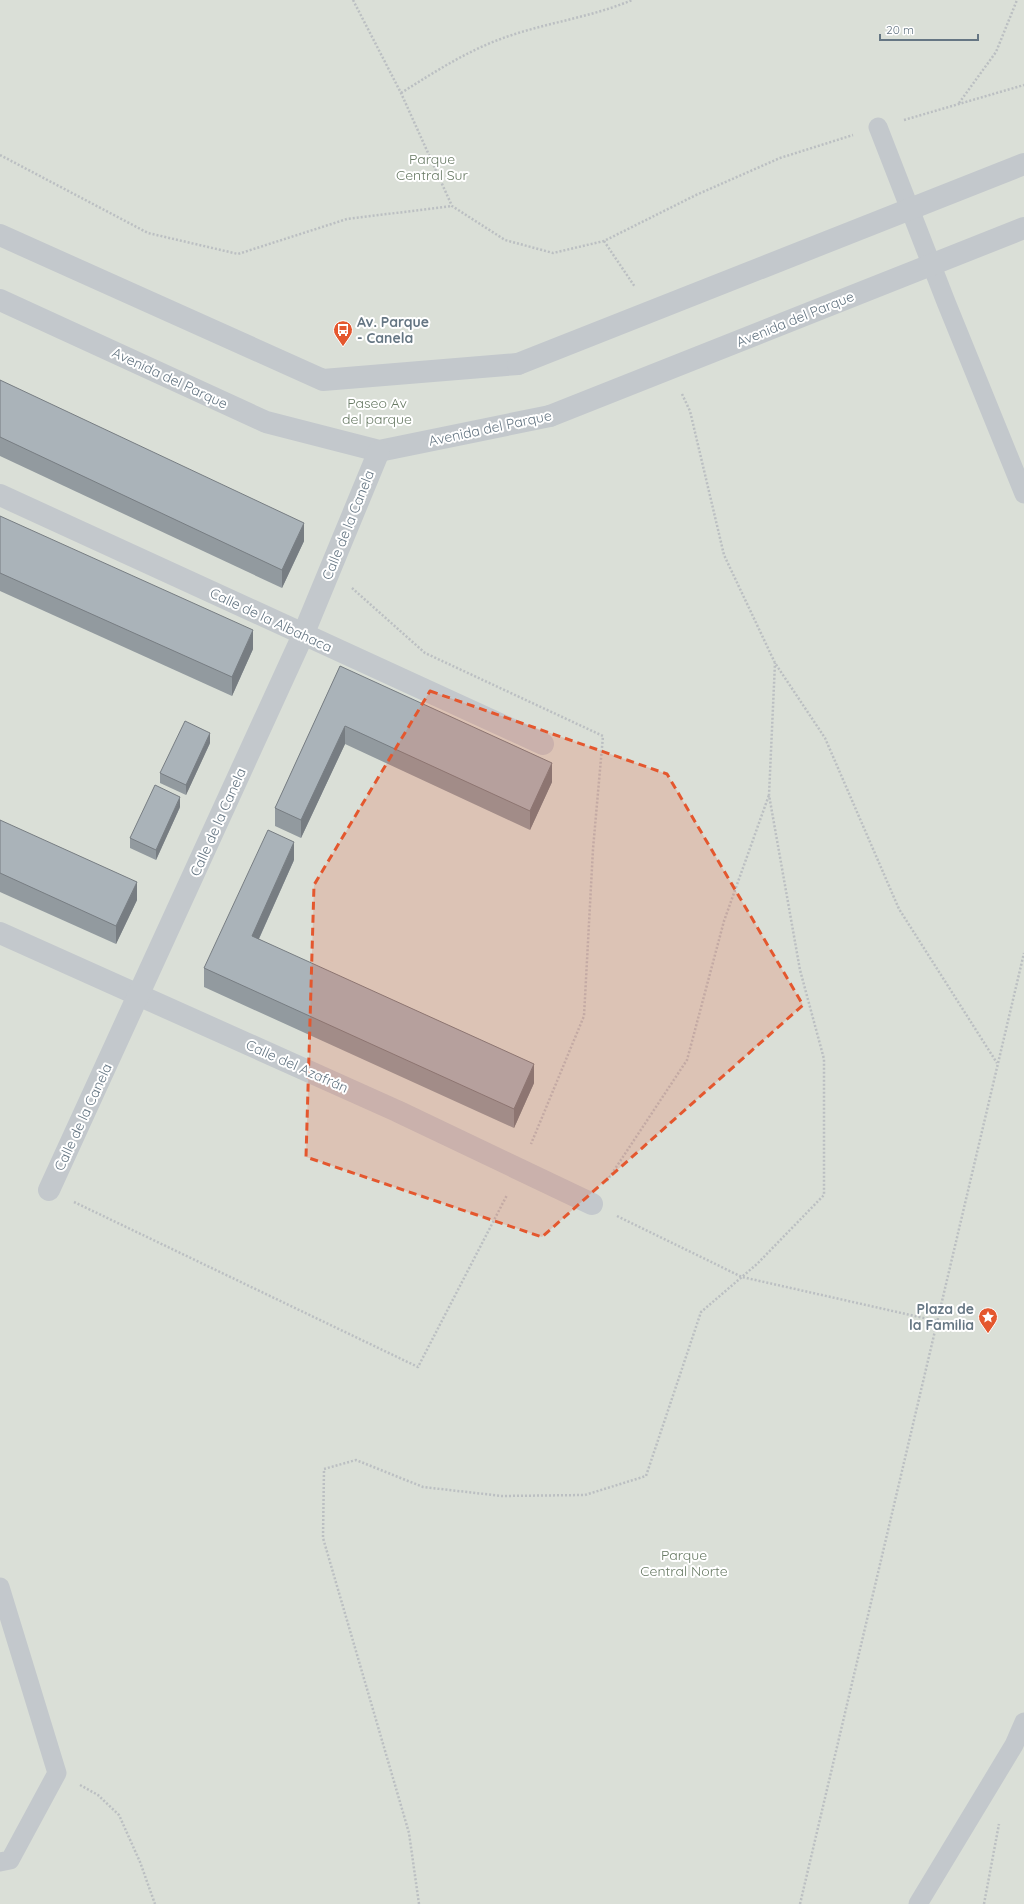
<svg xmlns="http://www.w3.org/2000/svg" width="1024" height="1904" font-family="Quicksand,sans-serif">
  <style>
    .green { fill: #dadfd7 }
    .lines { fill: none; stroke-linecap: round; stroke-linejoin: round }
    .path { stroke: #bbbfc2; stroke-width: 2.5; stroke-dasharray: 2 2; stroke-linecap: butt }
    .pedestrian { stroke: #c3c8cc; stroke-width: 19 }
    .minor { stroke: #c3c8cc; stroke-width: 22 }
    .minor-bridge { stroke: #c3c8cc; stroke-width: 22 }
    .wall { fill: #929a9f }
    .shaded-wall { fill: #777d82 }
    .building { fill: #aab3b9; stroke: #777d82 }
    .marked { fill: #e4572e; fill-opacity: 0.2; stroke: #e4572e; stroke-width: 3; stroke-dasharray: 8 5; stroke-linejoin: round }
    .labels { text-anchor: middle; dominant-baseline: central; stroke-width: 4; stroke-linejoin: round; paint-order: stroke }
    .park-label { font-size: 14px; fill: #687a64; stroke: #fff }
    .street-label { font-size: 14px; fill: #657683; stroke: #fff }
    .poi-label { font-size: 14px; font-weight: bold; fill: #657683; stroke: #fff; text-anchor: start }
  </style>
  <rect width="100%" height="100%" fill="#fafaf8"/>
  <!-- green -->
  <rect class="green" x="0" y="0" width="1024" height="1904"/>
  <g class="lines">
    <!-- path -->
    <g class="path">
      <polyline points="353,0 401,93 452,206 505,240 553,253 604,241 696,195 780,158 853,135"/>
      <path d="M401 93C436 71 470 49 509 36 550 22 592 17 632 0"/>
      <polyline points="959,103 996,52 1017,0"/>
      <polyline points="904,120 1024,85"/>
      <polyline points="0,155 148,233 238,254 347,219 452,206"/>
      <polyline points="604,241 635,287"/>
      <polyline points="682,394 690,411 724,555 775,663 825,738 899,909 997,1063"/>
      <polyline points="352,588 425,653 603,736 593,849 584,1016 531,1144"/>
      <polyline points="607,1181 687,1060 724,921 769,795"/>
      <polyline points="74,1202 418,1367 507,1195"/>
      <polyline points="617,1216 742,1277 937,1321"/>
      <polyline points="80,1785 98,1795 119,1815 140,1862 155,1904"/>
      <polyline points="419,1904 409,1833 323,1538 324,1469 356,1460 423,1487 502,1496 585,1495 646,1476 701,1312 757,1264 824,1195 824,1059 800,970 769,795 775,663"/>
      <polyline points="800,1904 1024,953"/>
      <polyline points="984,1904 999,1824"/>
    </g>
    <!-- pedestrian -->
    <g class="pedestrian">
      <polyline points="878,127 946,302 1024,494"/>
      <polyline points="0,1587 57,1773 10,1860 0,1862"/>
      <polyline points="918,1904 1014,1745 1024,1722"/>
    </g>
    <!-- minor -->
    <g class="minor">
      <polyline points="0,235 323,380 518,364"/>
      <polyline points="0,300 266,422 379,451 550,416"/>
      <polyline points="0,495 543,744"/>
      <polyline points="0,933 397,1111 592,1204"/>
      <polyline points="49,1190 303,635 379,451"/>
    </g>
    <!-- minor-bridge -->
    <g class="minor-bridge">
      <polyline points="518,364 1024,164"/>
      <polyline points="550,416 1024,228"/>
    </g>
  </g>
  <!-- wall -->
  <g class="wall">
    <polygon points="0,380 304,541 282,588 0,456"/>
    <polygon points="0,516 253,649 232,696 0,591"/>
    <polygon points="340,666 552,782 530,830 345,744 301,838 275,826 275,808"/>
    <polygon points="210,743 186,795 160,783 160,773"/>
    <polygon points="180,807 156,860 130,848 130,838"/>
    <polygon points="0,820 137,900 116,944 0,892"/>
    <polygon points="294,860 259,939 534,1083 514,1128 204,987 204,968"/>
  </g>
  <!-- shaded-wall -->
  <g class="shaded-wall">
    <polygon points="304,523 304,541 282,588 282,570"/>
    <polygon points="253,630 253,649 232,696 232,677"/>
    <polygon points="345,726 345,744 301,838 301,820"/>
    <polygon points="210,733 210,743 186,795 186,785"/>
    <polygon points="552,763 552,782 530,830 530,811"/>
    <polygon points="180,797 180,807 156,860 156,850"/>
    <polygon points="294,842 294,860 252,954 252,936"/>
    <polygon points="137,882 137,900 116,944 116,926"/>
    <polygon points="534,1064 534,1083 514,1128 514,1109"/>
  </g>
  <!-- building -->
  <g class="building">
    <polygon points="0,380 304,523 282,570 0,437"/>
    <polygon points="0,516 253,630 232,677 0,573"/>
    <polygon points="340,666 552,763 530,811 345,726 301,820 275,808"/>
    <polygon points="185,721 210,733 186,785 160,773"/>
    <polygon points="155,785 180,797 156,850 130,838"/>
    <polygon points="0,820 137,882 116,926 0,873"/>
    <polygon points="268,830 294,842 252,936 534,1064 514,1109 204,968"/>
  </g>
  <!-- marked area -->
  <path class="marked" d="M430 691 667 774 803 1005 542 1237 306 1157 314 885Z"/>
  <!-- icons -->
  <defs>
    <g id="bus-pin" transform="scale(1)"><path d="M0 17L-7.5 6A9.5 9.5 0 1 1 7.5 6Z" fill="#e4572e" stroke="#fff"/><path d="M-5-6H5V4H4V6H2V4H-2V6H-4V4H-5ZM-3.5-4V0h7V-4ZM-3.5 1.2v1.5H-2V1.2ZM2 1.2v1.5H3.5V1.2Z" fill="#fff"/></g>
    <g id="sight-pin" transform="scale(1)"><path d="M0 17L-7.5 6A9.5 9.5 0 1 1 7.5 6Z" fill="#e4572e" stroke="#fff"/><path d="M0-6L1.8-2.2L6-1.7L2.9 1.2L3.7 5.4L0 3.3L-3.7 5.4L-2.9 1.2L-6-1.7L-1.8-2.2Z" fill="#fff"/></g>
  </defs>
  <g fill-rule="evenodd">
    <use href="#bus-pin" x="343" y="330"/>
    <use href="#sight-pin" x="988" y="1317"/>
  </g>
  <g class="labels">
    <!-- park labels -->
    <g class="park-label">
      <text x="432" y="159">Parque<tspan x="432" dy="16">Central Sur</tspan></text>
      <text x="377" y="403">Paseo Av<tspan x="377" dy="16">del parque</tspan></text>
      <text x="684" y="1555">Parque<tspan x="684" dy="16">Central Norte</tspan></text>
    </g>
    <!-- street labels -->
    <g class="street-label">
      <text transform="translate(795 319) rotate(-22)">Avenida del Parque</text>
      <text transform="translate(170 378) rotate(25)">Avenida del Parque</text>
      <text transform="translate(490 428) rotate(-12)">Avenida del Parque</text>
      <text transform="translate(348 525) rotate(-68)">Calle de la Canela</text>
      <text transform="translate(271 620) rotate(25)">Calle de la Albahaca</text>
      <text transform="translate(218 822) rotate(-66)">Calle de la Canela</text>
      <text transform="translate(297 1066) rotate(24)">Calle del Azafrán</text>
      <text transform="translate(83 1117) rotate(-65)">Calle de la Canela</text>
    </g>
    <!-- poi labels -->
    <g class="poi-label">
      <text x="357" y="322">Av. Parque<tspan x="357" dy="16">- Canela</tspan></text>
      <text x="974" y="1309" text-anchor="end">Plaza de<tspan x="974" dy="16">la Familia</tspan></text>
    </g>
  </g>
  <!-- scale -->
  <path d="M880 34v6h98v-6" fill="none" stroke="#657683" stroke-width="2"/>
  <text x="886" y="34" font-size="12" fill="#657683" stroke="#ffffff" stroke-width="3" paint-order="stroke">20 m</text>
</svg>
